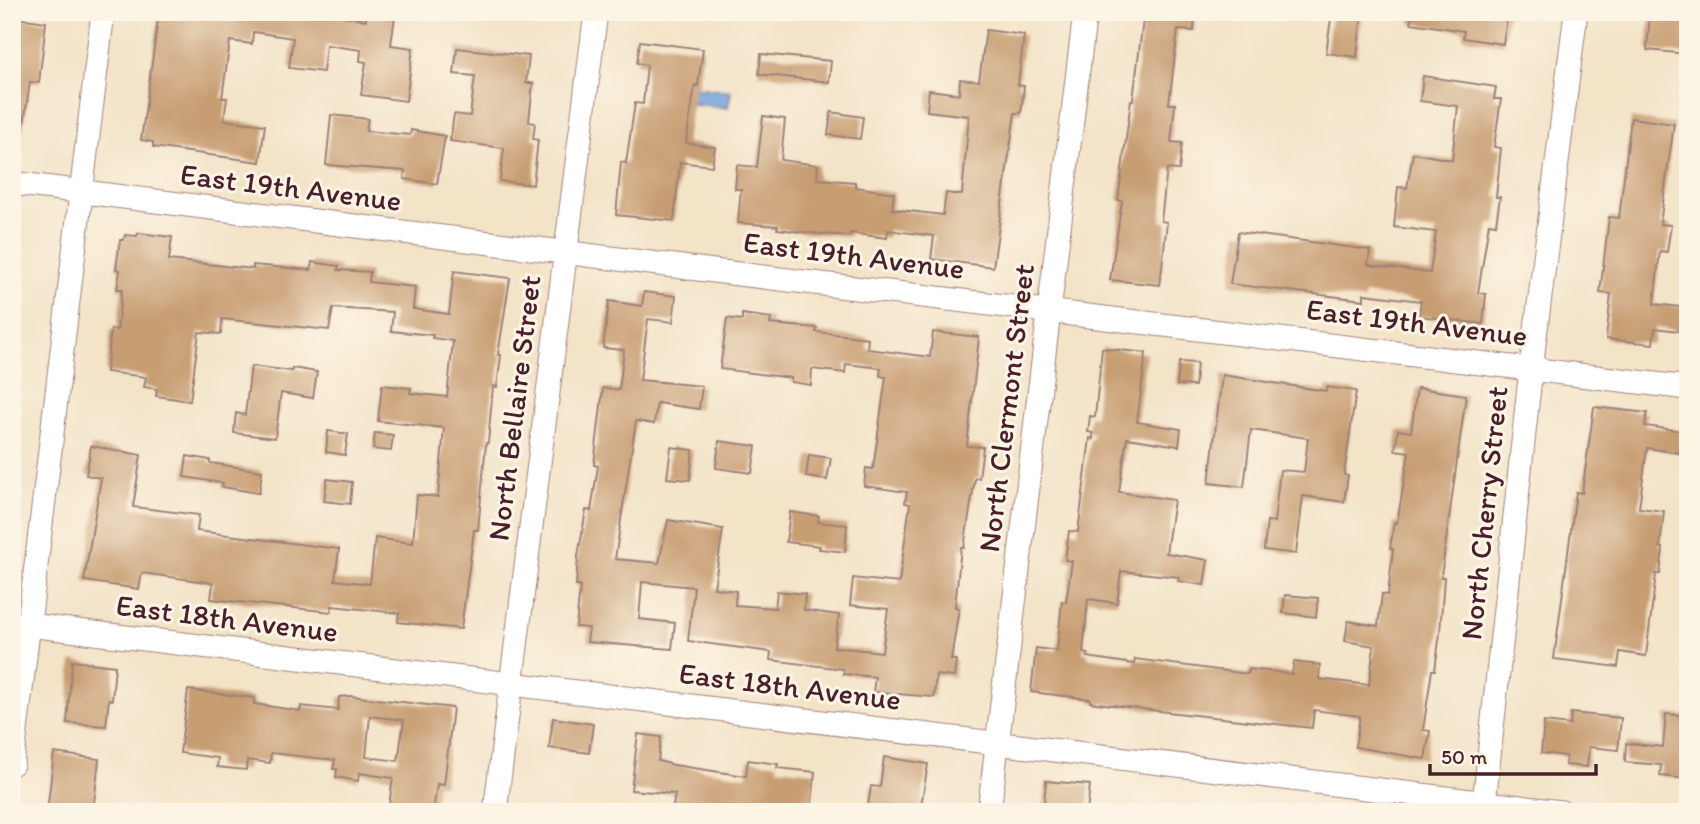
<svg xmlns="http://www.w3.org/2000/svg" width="1700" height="824" font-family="Itim,sans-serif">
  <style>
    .water { fill: #72a2dc; stroke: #5e6084; stroke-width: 2 }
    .building { fill: #c79d72; fill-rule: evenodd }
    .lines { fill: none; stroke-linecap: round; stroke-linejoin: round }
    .minor-casing { stroke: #9e8179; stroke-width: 25 }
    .minor { stroke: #fff; stroke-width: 23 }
    .labels { text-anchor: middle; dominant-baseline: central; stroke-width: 6; stroke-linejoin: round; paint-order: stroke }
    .street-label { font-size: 30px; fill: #4a1f2b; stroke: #fcf5e5 }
  </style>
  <rect width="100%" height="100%" fill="#fcf5e5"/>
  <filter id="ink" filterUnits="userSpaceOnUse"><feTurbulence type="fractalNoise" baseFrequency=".0143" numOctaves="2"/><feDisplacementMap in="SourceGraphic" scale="14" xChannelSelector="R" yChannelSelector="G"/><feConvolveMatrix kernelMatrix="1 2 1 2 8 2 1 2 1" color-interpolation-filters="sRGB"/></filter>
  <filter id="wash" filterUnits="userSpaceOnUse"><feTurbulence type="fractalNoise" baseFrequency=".00686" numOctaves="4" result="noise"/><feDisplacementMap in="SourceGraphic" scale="28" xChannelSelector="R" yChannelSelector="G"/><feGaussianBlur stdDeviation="1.57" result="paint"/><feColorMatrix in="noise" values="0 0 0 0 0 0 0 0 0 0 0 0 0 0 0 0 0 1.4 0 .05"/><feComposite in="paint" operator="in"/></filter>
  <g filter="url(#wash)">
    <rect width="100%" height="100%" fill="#f3e3c7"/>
    <!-- water -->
    <polygon class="water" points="689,87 731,91 728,108 687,103"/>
    <g id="blocks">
      <!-- building -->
      <g class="building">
        <polygon points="159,12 231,12 269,17 269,12 320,12 366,20 367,12 395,16 391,45 413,48 406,101 361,95 366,62 360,61 361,50 326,45 323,72 289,68 293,38 253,32 252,44 230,41 222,98 227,98 224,120 265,125 260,162 153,147 153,142 141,140"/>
        <polygon points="1144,12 1195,12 1194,31 1178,30 1169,104 1175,104 1171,142 1182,143 1179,170 1167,169 1161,221 1167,222 1160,285 1110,280 1122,201 1118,200 1131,100 1133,100"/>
        <polygon points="1332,12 1362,12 1357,57 1326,53"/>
        <polygon points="1412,12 1508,12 1503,44 1463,38 1464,31 1411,23"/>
        <polygon points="1650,12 1688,12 1688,54 1647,50"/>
        <polygon points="12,17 46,22 39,83 30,82 23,130 12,129"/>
        <polygon points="986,30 1024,35 1018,85 1024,86 1021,113 1015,113 993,267 931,259 934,236 888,230 887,238 850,233 850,236 809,233 777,229 778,226 738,223 741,189 735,189 737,165 757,167 763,116 785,119 781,160 818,165 817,179 855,182 855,187 894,193 892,209 943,215 946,193 962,195 969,116 927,111 929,90 959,94 960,79 979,81"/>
        <polygon points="640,41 703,49 698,86 695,85 686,143 715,147 712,166 680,162 674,221 616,215 621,162 626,163 635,103 643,104 647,65 637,63"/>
        <polygon points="457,48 529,56 526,83 533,83 529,122 535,123 533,139 538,140 533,185 500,181 504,148 450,141 454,114 470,116 475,76 454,74"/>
        <polygon points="761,54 831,61 829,82 759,74"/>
        <polygon points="1423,76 1496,87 1494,99 1501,99 1494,147 1501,148 1496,197 1500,197 1496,224 1489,223 1478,293 1486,294 1483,324 1419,316 1421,301 1364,294 1364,300 1230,284 1238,232 1370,250 1368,265 1430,273 1436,232 1394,227 1398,187 1407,188 1413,153 1452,160 1458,106 1420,101"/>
        <polygon points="831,112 863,117 860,139 828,135"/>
        <polygon points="331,115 368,119 366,131 410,135 411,130 445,136 437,184 404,179 405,171 326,165"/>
        <polygon points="1631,118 1674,124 1660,224 1671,225 1667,252 1660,251 1654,304 1688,308 1688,332 1655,328 1653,344 1606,339 1611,294 1600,293 1609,217 1619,218"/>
        <polygon points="138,233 172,237 169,260 253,269 253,265 311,270 312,262 339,266 338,270 370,272 369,282 415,287 413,309 449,314 454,271 510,278 498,355 501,355 497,387 493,386 488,443 486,443 478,530 474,530 461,629 398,622 399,613 332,606 331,612 211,599 213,583 142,573 139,589 84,581 101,478 86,475 91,446 141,455 133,507 199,515 197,531 339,549 335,580 370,584 375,538 413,543 417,495 438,497 444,428 378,421 382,385 411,388 410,393 447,397 453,341 432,338 433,335 391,331 393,312 333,308 329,330 222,319 221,334 199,332 190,401 156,396 157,389 144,387 146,377 106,372 111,329 117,330 122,289 117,289 120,270 116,269 120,240 124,240 125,235 137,236"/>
        <polygon points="644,292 676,296 673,322 648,319 640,380 702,386 699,409 657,403 654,424 636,421 615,559 659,563 668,520 723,529 714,588 736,591 735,605 775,608 777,591 805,594 804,610 839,615 834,647 882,652 888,609 850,605 853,578 899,583 910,504 905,503 907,492 864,486 866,468 873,469 886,377 880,376 881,368 846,364 845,373 812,369 811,385 791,382 791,378 720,369 727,318 742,320 742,314 771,318 770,324 817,328 816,332 868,338 867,349 930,357 933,332 979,337 967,446 983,447 979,478 975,478 964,548 961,547 955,607 959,608 951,660 956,660 954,677 936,675 934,697 873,692 875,677 843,674 844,669 770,660 771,652 688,641 694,587 642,582 639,619 675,623 672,649 587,642 589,628 576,627 580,586 576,586 578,556 586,510 591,511 598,466 594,465 603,388 619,390 624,350 603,348 609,301 642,306"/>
        <polygon points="1102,348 1146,353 1137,422 1181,429 1179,446 1127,438 1119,492 1174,500 1166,553 1208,560 1204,585 1178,581 1179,577 1121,571 1117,603 1088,599 1083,653 1088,654 1087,657 1134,664 1135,659 1248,674 1249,669 1292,674 1294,662 1320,665 1319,679 1369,685 1374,646 1345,641 1348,621 1378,626 1382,594 1388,595 1393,549 1390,548 1394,522 1397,523 1409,452 1395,450 1398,430 1411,432 1417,388 1466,395 1441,577 1444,577 1440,633 1435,670 1432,670 1423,730 1430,731 1425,759 1355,747 1360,716 1314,710 1312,728 1150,710 1090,702 1090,699 1031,692 1036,648 1057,651 1062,601 1066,602 1072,561 1065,560 1069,531 1078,532 1090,438 1093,439 1093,433 1088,432 1090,416 1095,417"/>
        <polygon points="1179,362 1197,363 1195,386 1177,385"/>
        <polygon points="251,366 292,371 292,368 317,372 313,398 281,393 275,438 234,433 236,413 245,415"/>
        <polygon points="1222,375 1326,391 1327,387 1356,391 1344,475 1348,476 1344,502 1303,496 1296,554 1264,550 1267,521 1274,522 1280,470 1304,472 1308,438 1251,430 1244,487 1209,483"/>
        <polygon points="1594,407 1647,413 1645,426 1683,431 1679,453 1647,448 1639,508 1664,511 1660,547 1663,548 1660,574 1656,574 1646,656 1620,652 1618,667 1554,659 1576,492 1582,493"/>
        <polygon points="328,431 348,434 345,455 326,452"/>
        <polygon points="375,433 393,435 391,451 373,449"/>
        <polygon points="719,441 756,446 752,473 716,468"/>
        <polygon points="671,447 693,450 690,480 667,478"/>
        <polygon points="809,455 831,458 827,480 806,477"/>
        <polygon points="187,456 210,460 210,463 262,471 259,493 222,487 223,483 184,477"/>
        <polygon points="327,479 352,482 350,504 324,501"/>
        <polygon points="790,512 819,516 818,522 847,525 845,552 819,549 820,546 786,542"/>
        <polygon points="1285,595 1318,598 1316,617 1283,613"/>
        <polygon points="72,661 115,666 112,700 109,699 106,726 67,723"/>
        <path d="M188 690 254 698V704L300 711 301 706 338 710 339 697 350 696 453 708 444 785 437 784 433 812H388L393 778 359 773 358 781 336 777 337 769H333L335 760 271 753 270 763 247 760 246 770 217 767 218 758 180 753ZM370 716 404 720 398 761 366 757Z"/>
        <polygon points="1571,713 1621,718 1618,750 1589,747 1587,767 1565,765 1566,756 1541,753 1544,722 1570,725"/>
        <polygon points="1666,714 1688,716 1688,779 1660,776 1661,765 1625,762 1626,743 1663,747"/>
        <polygon points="553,718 593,724 589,753 549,748"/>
        <polygon points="638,734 661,737 658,761 674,765 746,776 748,760 778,764 777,768 815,772 811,812 672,812 675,794 631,790"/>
        <polygon points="54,753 99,759 93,812 47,812"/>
        <polygon points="884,757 928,764 920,812 867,812 871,786 880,787"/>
        <polygon points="1046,781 1090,785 1087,812 1043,812"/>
      </g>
    </g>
  </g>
  <g filter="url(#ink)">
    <use href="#blocks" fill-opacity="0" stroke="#9e8179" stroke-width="2"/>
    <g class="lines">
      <!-- minor casing -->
      <g class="minor-casing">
        <g id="minor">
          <polyline points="12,183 730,273 1688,388"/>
          <polyline points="12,623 1561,812"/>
          <polyline points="12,764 103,12"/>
          <polyline points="495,812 596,12"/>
          <polyline points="989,812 1085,12"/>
          <polyline points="1483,812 1531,368 1576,12"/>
        </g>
      </g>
      <!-- minor -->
      <use href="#minor" class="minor"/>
    </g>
  </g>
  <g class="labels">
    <!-- street labels -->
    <g class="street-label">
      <text transform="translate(291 187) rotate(7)">East 19th Avenue</text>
      <text transform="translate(854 255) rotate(7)">East 19th Avenue</text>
      <text transform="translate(1417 322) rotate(7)">East 19th Avenue</text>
      <text transform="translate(514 408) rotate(-83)">North Bellaire Street</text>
      <text transform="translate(1006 408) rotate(-83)">North Clermont Street</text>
      <text transform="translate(1484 513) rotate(-84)">North Cherry Street</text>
      <text transform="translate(227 618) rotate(7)">East 18th Avenue</text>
      <text transform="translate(790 686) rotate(7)">East 18th Avenue</text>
    </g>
  </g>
  <!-- margin -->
  <rect width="1700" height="824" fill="none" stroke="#fcf5e5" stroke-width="42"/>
  <!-- scale -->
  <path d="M1430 764v10h166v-10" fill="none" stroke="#4a1f2b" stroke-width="3.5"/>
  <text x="1441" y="764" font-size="21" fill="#4a1f2b" stroke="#fcf5e5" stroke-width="5" paint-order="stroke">50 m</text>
</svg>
